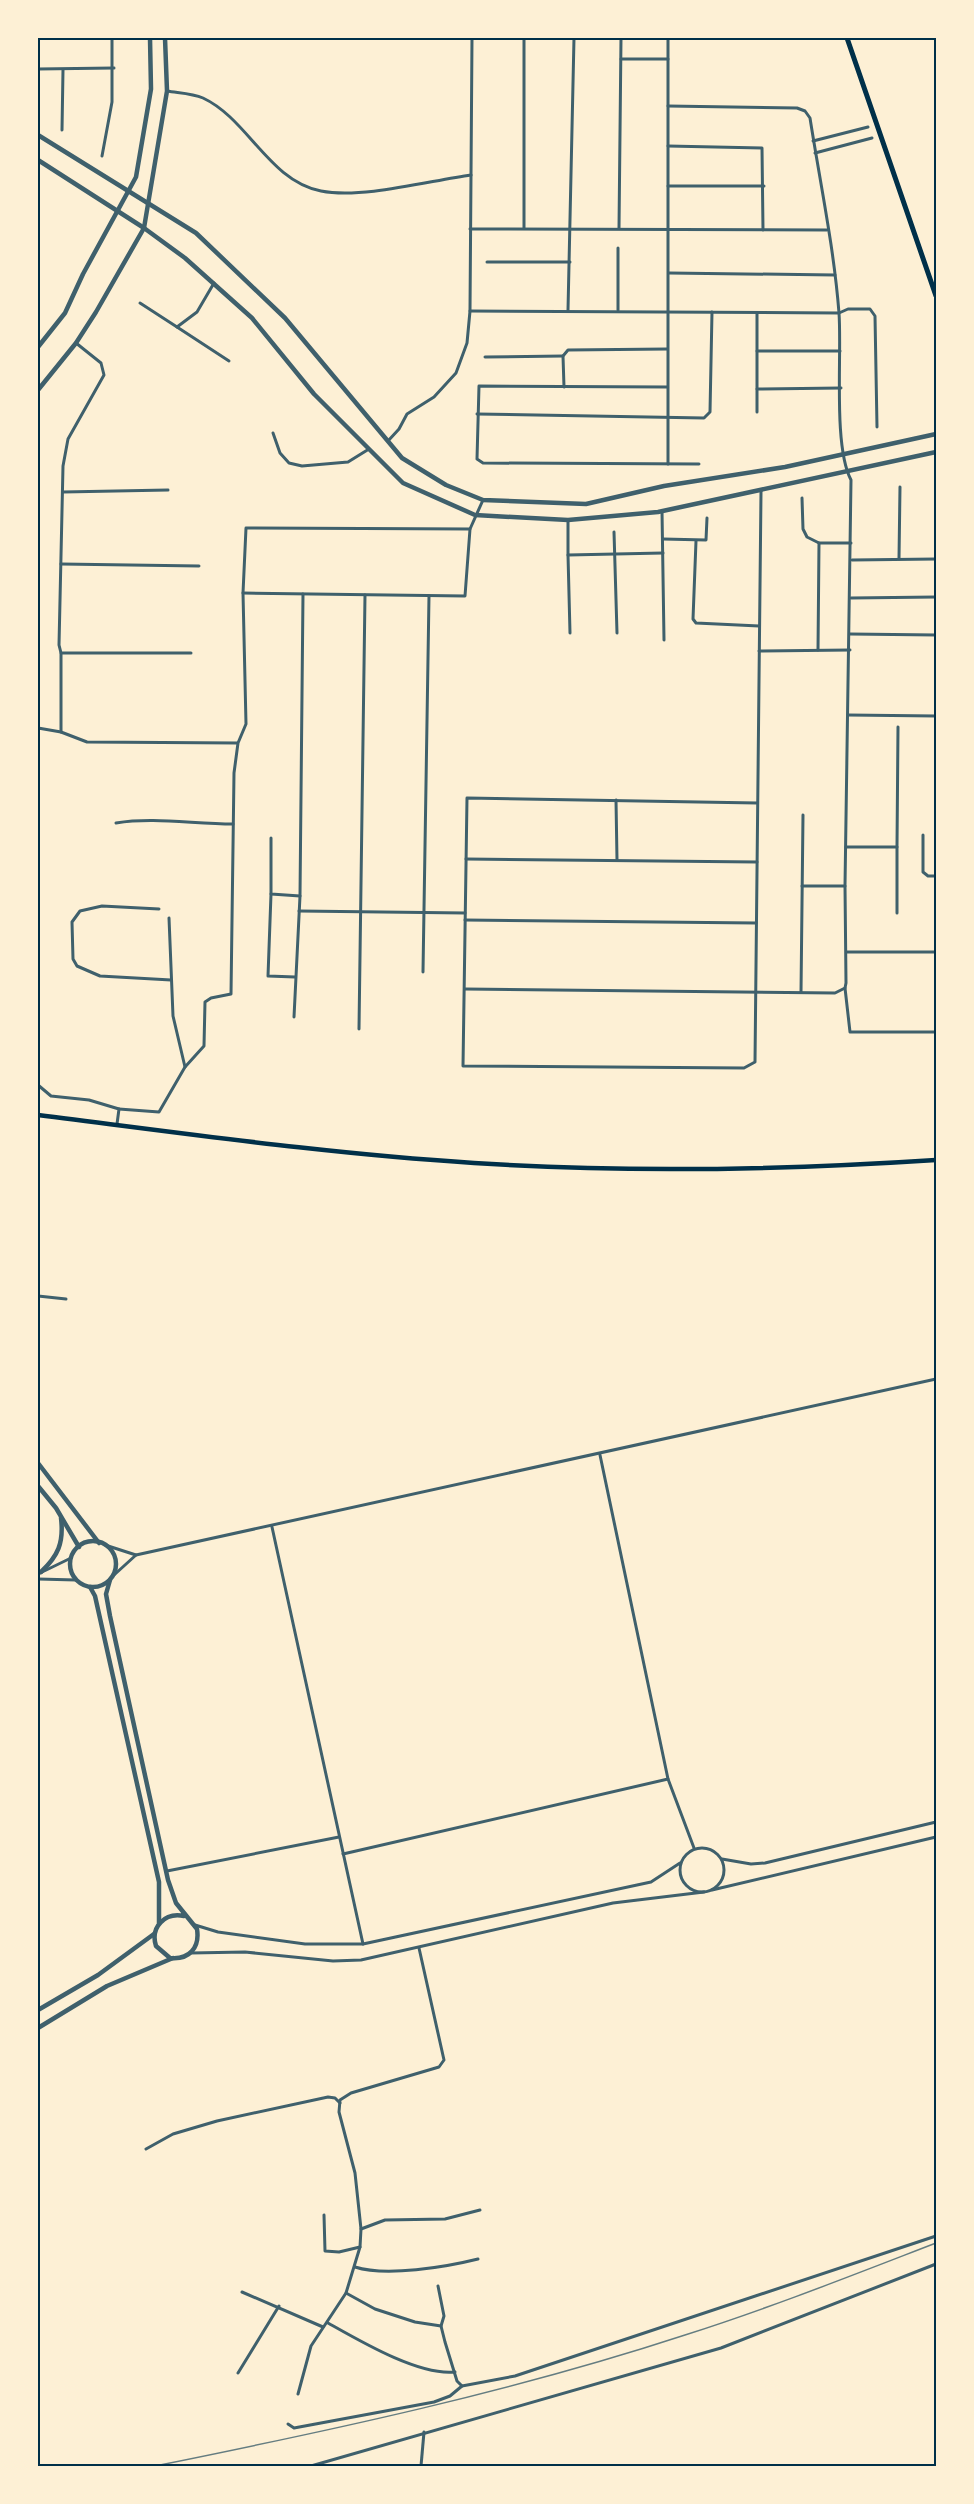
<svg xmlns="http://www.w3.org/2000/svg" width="974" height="2504" font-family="Overpass,sans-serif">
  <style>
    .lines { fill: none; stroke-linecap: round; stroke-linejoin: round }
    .minor { stroke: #3f606c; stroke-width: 3 }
    .tertiary { stroke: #3f606c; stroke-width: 4.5 }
    .secondary { stroke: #003049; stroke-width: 4.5 }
    .primary { stroke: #003049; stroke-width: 5 }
    .tram { stroke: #657d81; stroke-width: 1.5 }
    .neatline { fill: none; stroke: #003049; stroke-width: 2 }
  </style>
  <rect width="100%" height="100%" fill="#fdf0d5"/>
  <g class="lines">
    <!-- minor -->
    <g class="minor">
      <polyline points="621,59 668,59"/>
      <polyline points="38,69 114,68"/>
      <path d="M167 91C179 93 192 93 203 98 248 119 269 181 321 191 362 199 428 181 471 175"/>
      <polyline points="62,130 63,70"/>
      <polyline points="813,141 868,127"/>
      <polyline points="668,146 762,148 763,230"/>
      <polyline points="815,153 872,138"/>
      <polyline points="102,156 112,102 112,38"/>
      <polyline points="668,186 764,186"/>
      <polyline points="524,228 524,38"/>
      <polyline points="619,228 621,38"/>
      <polyline points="470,229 827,230"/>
      <polyline points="487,262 570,262"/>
      <polyline points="669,273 835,275"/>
      <polyline points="140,303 177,327 197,312 214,283"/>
      <polyline points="568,310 574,38"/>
      <polyline points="618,310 618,248"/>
      <polyline points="470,311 839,313 848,309 870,309 875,316 877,427"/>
      <polyline points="177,327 229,361"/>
      <polyline points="76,343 101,363 104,375 68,439 63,466 59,645 61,653 191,653"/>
      <polyline points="757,351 840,351"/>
      <polyline points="485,357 563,356"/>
      <polyline points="564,387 563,356 568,350 667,349"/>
      <polyline points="667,387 479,386 477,459 483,463 699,464"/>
      <polyline points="757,389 841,388"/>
      <polyline points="757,412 757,313"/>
      <polyline points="477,414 704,418 710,412 712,312"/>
      <polyline points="273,433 280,453 289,463 302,466 348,462 369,449"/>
      <polyline points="388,441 399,429 407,414 434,397 456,373 467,343 470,311 472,38"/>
      <polyline points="668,464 668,38"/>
      <polyline points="63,492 168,490"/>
      <polyline points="802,498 803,529 807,537 819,543 851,543"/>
      <polyline points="662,511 664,640"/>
      <polyline points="568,520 568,555 663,553"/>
      <polyline points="614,532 617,633"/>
      <polyline points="663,539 706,540 707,518"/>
      <polyline points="696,541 693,619 696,623 759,626"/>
      <polyline points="568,555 570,633"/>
      <polyline points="899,559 900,487"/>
      <polyline points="852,560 936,559"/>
      <polyline points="61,564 199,566"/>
      <polyline points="243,593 465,596 470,529 483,500"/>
      <polyline points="851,598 936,597"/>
      <polyline points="850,634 936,635"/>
      <polyline points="818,650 819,543"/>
      <polyline points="759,651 850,650"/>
      <polyline points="848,715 936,716"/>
      <polyline points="38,728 61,732 87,742 237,743"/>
      <polyline points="61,732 61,653"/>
      <polyline points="616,800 617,860"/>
      <polyline points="757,803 467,798 463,1066 744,1068 755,1062 761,492"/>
      <path d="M116 823C154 817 193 824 233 824"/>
      <polyline points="923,835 923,872 928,876 936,876"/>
      <polyline points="271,838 271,894 300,896"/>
      <polyline points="846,847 897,847 898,727"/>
      <polyline points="466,859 757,862"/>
      <polyline points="802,886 845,886"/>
      <polyline points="271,894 268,976 295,977"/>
      <polyline points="159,909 102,906 80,911 72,922 73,959 77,966 100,976 171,980"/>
      <polyline points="299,911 465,913"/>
      <polyline points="897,913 897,847"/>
      <polyline points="169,918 173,1016 185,1067"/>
      <polyline points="465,920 756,923"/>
      <polyline points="847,952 936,952"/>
      <polyline points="423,972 429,596"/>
      <polyline points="845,988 850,1032 936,1032"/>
      <path d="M465 989 835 993 845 988 846 983 845 886 851 480C833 446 842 355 839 313 834 248 820 182 810 118L805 111 797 108 668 106"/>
      <polyline points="801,992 803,815"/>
      <polyline points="294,1017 300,896 303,594"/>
      <polyline points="359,1029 365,595"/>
      <polyline points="38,1085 51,1096 89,1100 119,1109 117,1124"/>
      <polyline points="119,1109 159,1112 185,1067 204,1046 205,1002 211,998 231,994 234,773 238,743 246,724 243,593 246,528 470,529"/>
      <polyline points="38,1296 66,1299"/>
      <polyline points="600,1455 668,1779 694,1848"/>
      <polyline points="272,1527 363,1944"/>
      <polyline points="105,1545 136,1555"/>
      <polyline points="38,1574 71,1558"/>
      <polyline points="114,1575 136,1555 936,1379"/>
      <polyline points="38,1579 76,1580"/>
      <circle cx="702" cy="1870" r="22"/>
      <polyline points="343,1854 668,1779"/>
      <polyline points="722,1859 751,1864 765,1863 936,1822"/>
      <polyline points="167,1871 339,1837"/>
      <polyline points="712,1890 936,1837"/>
      <polyline points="195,1925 218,1932 305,1944 363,1944 651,1882 680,1863"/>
      <polyline points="191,1953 245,1952 333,1961 361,1960 613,1903 704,1892"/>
      <polyline points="146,2149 173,2134 217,2121 328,2097 335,2098 340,2103"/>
      <polyline points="324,2215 325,2251 339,2252 360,2247"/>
      <polyline points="361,2229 385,2220 445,2219 480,2210"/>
      <path d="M355 2267C386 2277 446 2267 478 2259"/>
      <polyline points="438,2286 444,2316 441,2326 445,2342 457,2381 462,2386"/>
      <polyline points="242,2292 323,2327"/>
      <polyline points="346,2293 375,2309 415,2322 441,2326"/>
      <path d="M328 2323C360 2341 419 2376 455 2372"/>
      <polyline points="238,2373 279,2306"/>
      <polyline points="298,2394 311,2346 346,2293 360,2247 361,2229 355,2173 339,2112 340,2100 351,2093 439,2067 444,2060 419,1948"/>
      <polyline points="288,2424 294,2428 434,2402 450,2396 462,2386 515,2376 936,2236"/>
      <polyline points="311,2466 721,2348 936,2264"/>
      <polyline points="421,2466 424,2432"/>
    </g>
    <!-- tertiary -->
    <g class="tertiary">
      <polyline points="38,135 196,233 285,318 402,458 446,485 483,500 586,504 664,486 785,467 936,434"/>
      <polyline points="38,160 144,228 185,258 252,318 314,394 403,483 475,515 568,520 658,512 936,452"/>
      <polyline points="38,347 65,313 83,274 136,177 151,89 150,38"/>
      <polyline points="38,390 76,343 96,312 144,228 167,91 165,38"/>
      <polyline points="38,1463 99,1543"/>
      <polyline points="38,1486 56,1508 79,1547"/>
      <circle cx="93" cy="1564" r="23"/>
      <path d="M41 1572C58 1556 64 1543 61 1518"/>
      <path d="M110 1580 106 1594 110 1616 168 1880 176 1903 197 1929C200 1948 189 1960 170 1958L156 1946C150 1927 165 1912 184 1916"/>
      <polyline points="90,1587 95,1596 159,1882 159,1923"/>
      <polyline points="38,2010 98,1975 154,1934"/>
      <polyline points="38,2028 107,1986 173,1958"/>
    </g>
    <!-- secondary -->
    <path class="secondary" d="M38 1115C183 1133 328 1154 474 1163 628 1173 783 1170 936 1160"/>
    <!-- primary -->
    <polyline class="primary" points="847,38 936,296"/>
    <!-- tram -->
    <path class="tram" d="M155 2466C333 2430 511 2392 685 2335 770 2308 853 2275 936 2243"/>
  </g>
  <!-- border -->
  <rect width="974" height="2504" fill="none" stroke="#fdf0d5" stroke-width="78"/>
  <rect x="39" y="39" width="896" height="2426" class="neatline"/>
</svg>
